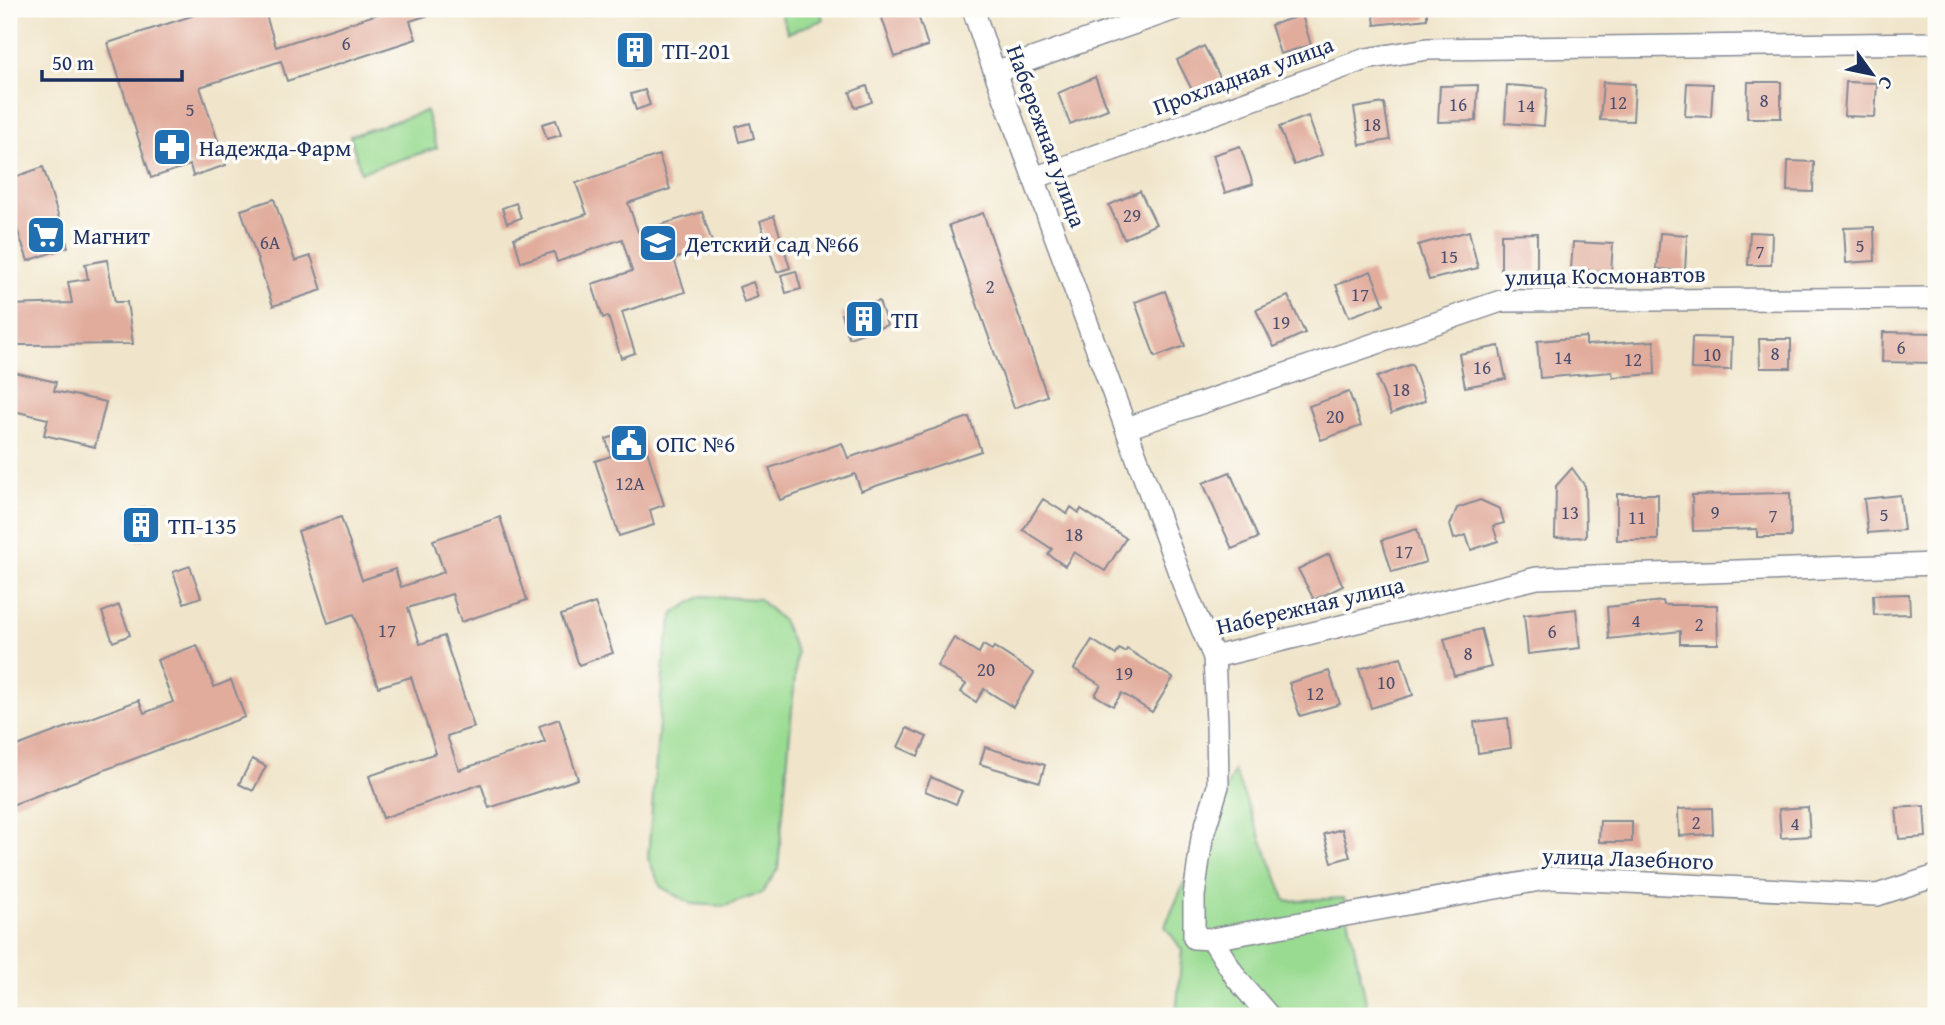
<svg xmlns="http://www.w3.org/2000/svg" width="1945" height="1025" font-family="'Gentium Book Plus',serif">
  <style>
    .green { fill: #9adb92; stroke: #5a8578; stroke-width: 2 }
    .building { fill: #e1ac9c }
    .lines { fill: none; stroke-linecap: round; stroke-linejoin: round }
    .minor-casing { stroke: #868a94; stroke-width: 24 }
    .minor { stroke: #fff; stroke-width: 21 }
    .labels { text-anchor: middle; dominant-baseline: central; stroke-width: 7; stroke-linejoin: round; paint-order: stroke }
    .number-label { font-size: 19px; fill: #4c4e6e }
    .poi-label { font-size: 23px; fill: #1b2f5e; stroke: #fdfcf7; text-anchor: start }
    .street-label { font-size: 23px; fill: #1b2f5e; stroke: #fdfcf7 }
  </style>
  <rect width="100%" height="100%" fill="#fdfcf7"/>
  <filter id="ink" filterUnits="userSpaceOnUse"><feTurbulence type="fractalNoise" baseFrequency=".0143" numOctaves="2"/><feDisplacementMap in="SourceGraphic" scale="14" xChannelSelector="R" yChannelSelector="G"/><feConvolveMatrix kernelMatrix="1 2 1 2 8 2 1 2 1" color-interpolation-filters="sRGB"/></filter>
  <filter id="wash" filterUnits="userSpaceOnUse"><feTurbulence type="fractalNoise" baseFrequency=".00686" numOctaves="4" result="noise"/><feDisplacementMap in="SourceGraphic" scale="28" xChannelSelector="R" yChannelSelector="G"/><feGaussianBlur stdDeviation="1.57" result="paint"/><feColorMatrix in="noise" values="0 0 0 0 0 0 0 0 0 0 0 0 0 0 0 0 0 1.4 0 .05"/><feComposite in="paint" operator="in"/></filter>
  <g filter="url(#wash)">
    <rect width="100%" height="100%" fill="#f0e5ca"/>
    <!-- green -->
    <g class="green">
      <polygon points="779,9 820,9 823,20 788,33"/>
      <polygon points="426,111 437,148 361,172 350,136"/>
      <polygon points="702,596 759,599 782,620 797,653 778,869 762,893 725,906 692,904 661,887 648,858 665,650 674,613"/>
      <polygon points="1234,771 1286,901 1344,898 1369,1016 1176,1016 1182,950 1165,926"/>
    </g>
    <g id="blocks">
      <!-- building -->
      <g class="building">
        <polygon points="213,9 264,9 276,47 393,9 439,9 439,12 410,21 416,39 287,81 281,61 200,87 226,165 193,176 190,165 151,178 108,43"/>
        <polygon points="879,9 916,9 928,46 895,57"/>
        <polygon points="1373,9 1427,9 1427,19 1375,25"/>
        <polygon points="1302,15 1311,45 1280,54 1271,25"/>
        <polygon points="638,34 647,59 632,65 623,40"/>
        <polygon points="1204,46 1221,79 1193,92 1177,60"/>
        <polygon points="1095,77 1108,109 1070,124 1058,93"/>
        <polygon points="1603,82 1635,84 1633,121 1600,120"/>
        <polygon points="1748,82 1781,82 1781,118 1747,118"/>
        <polygon points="1846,82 1877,83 1875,117 1844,116"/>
        <polygon points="1687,83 1713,84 1711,117 1685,116"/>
        <polygon points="1478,85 1476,121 1438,122 1440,86"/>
        <polygon points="1507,85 1547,88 1544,126 1505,123"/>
        <polygon points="867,86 872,102 855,108 850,92"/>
        <polygon points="645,90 650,105 636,110 631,94"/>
        <polygon points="1384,103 1390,140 1360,145 1354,108"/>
        <polygon points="1308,116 1322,155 1294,165 1279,127"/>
        <polygon points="556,120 561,135 547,139 542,124"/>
        <polygon points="750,123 754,138 740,142 736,127"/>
        <polygon points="1240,146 1253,184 1225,193 1213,155"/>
        <polygon points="659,155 670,189 628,203 638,232 702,212 713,245 674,259 685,292 622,312 635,353 621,358 608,316 603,318 592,284 632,271 622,239 557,262 554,252 521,262 514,238 587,214 576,183"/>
        <polygon points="1788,161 1814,162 1813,192 1787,191"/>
        <polygon points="43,167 68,247 28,261 9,205 9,179"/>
        <polygon points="1140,191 1156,224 1124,239 1109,205"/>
        <polygon points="274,199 295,261 311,256 322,290 273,306 241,210"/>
        <polygon points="516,203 521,218 507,223 502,208"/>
        <polygon points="983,213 1047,396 1014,408 949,225"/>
        <polygon points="774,216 790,268 777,272 760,221"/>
        <polygon points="1874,227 1875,261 1846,263 1844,228"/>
        <polygon points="1469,231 1478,268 1429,280 1418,245"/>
        <polygon points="1750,232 1772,233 1771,265 1748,265"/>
        <polygon points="1537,233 1537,271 1501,271 1501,234"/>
        <polygon points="1660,233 1687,235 1685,271 1657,269"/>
        <polygon points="1573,242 1613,244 1611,272 1571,269"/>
        <polygon points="107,260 115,302 127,302 133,344 21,345 9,343 9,305 72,303 68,282 88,279 85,264"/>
        <polygon points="796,271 801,289 786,293 781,275"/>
        <polygon points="1371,271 1384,304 1349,317 1336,285"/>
        <polygon points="753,282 758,297 744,302 739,287"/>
        <polygon points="1165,291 1185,346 1155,357 1135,302"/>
        <polygon points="1288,296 1305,333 1274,347 1256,310"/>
        <polygon points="879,301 887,325 849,338 841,314"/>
        <polygon points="1883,332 1936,333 1936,363 1882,362"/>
        <polygon points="1586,337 1586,345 1654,341 1655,374 1613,377 1612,372 1540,378 1537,341"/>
        <polygon points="1692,337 1732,338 1731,370 1691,369"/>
        <polygon points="1759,339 1791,339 1791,368 1760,368"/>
        <polygon points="1499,346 1506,379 1465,387 1459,354"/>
        <polygon points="1412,364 1425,401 1391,414 1377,377"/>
        <polygon points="9,371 56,382 54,391 106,402 95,447 44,435 48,419 9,410"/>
        <polygon points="1349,392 1361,426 1321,440 1309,406"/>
        <polygon points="969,417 981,451 861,491 855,474 780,500 769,468 842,443 848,458"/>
        <polygon points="640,428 664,505 650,510 654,525 619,536 595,461 611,456 606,439"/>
        <polygon points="1572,468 1585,486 1586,537 1555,538 1556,486"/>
        <polygon points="1230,472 1258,538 1232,549 1203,483"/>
        <polygon points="1790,493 1791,537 1757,537 1757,529 1693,531 1692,495"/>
        <rect x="1617" y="494" width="41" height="46"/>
        <polygon points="1900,495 1904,530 1868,533 1864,499"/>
        <polygon points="1043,499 1067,514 1071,507 1079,513 1081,509 1126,538 1105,571 1074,552 1065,566 1048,554 1052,549 1023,530"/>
        <polygon points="1480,500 1500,509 1504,523 1493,526 1498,541 1471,550 1466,535 1454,539 1450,525 1457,508"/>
        <polygon points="143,507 154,536 138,542 127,514"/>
        <polygon points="341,517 362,580 395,569 401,587 444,572 433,540 500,517 527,600 461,622 452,594 408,608 420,644 444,636 474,727 447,736 459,770 545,742 539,726 559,719 578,779 489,808 481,784 383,818 369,776 436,753 411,677 378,687 354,614 328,623 298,531"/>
        <polygon points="1417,529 1426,562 1392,572 1382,540"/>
        <polygon points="1329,554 1343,586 1314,600 1298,569"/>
        <polygon points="190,566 201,597 184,603 173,572"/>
        <polygon points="1909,594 1910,614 1874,615 1873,595"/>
        <polygon points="1663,601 1664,605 1717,605 1718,644 1680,644 1680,631 1609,639 1607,607"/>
        <polygon points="595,603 613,653 579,665 561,615"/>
        <polygon points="119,605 130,635 113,642 102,612"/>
        <polygon points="1576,609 1580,648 1528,654 1524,615"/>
        <polygon points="1481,629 1491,667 1454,676 1444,639"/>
        <polygon points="954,638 979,653 983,645 992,650 994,647 1034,673 1013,707 984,689 976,702 961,692 966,684 937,666"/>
        <polygon points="1092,640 1116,655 1119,649 1125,652 1127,649 1173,678 1152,712 1122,693 1113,706 1095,695 1101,685 1074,669"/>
        <polygon points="197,645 214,687 231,680 245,717 9,806 9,749 139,700 144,713 173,702 157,660"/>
        <polygon points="1401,657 1413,695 1371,708 1359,669"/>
        <polygon points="1329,671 1340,704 1300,716 1289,683"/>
        <polygon points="1508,718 1511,748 1478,753 1474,722"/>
        <polygon points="907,728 927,737 918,756 898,747"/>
        <polygon points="985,747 1045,765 1040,782 980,764"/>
        <polygon points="252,759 266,766 253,791 239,784"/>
        <polygon points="931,777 962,791 956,804 925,791"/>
        <polygon points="1924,806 1926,837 1899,839 1896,808"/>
        <polygon points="1808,807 1810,836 1781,838 1779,809"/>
        <polygon points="1712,808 1713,834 1679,836 1678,809"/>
        <polygon points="1600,821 1632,821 1632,842 1599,842"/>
        <polygon points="1342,829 1350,857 1332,862 1324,834"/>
      </g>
    </g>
  </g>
  <g filter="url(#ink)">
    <use href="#blocks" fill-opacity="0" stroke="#868a94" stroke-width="2"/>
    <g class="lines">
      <!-- minor casing -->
      <g class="minor-casing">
        <g id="minor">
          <polyline points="973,9 986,48 1187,594 1214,657 1217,722 1218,786 1202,838 1194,896 1194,938 1212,939 1551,878 1877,895 1936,876"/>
          <polyline points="995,72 1175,9"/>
          <polyline points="1034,178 1366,59 1427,49 1936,43"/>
          <polyline points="1127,428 1501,301 1936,298"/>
          <polyline points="1214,657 1537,578 1936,564"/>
          <polyline points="1212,939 1237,979 1269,1016"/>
        </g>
      </g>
      <!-- minor -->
      <use href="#minor" class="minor"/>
    </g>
  </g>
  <!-- icons -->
  <defs>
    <g id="building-square" transform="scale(2.0125)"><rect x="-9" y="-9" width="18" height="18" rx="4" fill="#1f6fb2" stroke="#fdfcf7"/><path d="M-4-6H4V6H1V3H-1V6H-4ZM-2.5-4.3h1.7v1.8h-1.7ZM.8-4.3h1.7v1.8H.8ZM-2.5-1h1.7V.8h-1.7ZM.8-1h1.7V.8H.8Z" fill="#fff"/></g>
    <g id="pharmacy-square" transform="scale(2.0125)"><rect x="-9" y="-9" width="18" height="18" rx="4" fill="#1f6fb2" stroke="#fdfcf7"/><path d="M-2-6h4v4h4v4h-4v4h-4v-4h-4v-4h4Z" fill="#fff"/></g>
    <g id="supermarket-square" transform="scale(2.0125)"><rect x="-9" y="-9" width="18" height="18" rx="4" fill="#1f6fb2" stroke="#fdfcf7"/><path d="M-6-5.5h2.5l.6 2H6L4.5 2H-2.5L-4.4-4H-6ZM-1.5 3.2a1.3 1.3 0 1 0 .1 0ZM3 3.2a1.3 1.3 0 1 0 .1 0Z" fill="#fff"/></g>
    <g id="school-square" transform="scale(2.0125)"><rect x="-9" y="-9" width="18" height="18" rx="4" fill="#1f6fb2" stroke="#fdfcf7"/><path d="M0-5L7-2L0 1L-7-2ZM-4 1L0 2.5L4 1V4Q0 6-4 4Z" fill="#fff"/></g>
    <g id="civic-square" transform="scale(2.0125)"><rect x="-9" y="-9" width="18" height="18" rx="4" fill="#1f6fb2" stroke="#fdfcf7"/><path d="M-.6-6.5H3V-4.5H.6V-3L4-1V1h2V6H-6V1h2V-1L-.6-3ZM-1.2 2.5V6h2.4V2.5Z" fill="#fff"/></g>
  </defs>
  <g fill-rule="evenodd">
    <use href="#building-square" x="635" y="50"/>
    <use href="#pharmacy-square" x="172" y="147"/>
    <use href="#supermarket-square" x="46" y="235"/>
    <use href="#school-square" x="658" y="243"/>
    <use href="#building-square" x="864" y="319"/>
    <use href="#civic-square" x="629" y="443"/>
    <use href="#building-square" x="141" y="525"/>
  </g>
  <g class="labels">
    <!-- number labels -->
    <g class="number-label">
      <text x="346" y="43">6</text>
      <text x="1764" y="100">8</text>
      <text x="1618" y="102">12</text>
      <text x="1458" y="104">16</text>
      <text x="1526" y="105">14</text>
      <text x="190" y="109">5</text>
      <text x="1372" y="124">18</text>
      <text x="1132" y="215">29</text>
      <text x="270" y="242">6А</text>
      <text x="1860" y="245">5</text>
      <text x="1760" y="251">7</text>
      <text x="1449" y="256">15</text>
      <text x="990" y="286">2</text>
      <text x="1360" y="294">17</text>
      <text x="1281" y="322">19</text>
      <text x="1901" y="347">6</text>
      <text x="1775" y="353">8</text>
      <text x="1712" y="354">10</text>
      <text x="1563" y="357">14</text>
      <text x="1633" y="359">12</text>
      <text x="1482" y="367">16</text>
      <text x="1401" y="389">18</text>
      <text x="1335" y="416">20</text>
      <text x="630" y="483">12А</text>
      <text x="1570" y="512">13</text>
      <text x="1715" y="512">9</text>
      <text x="1884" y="514">5</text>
      <text x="1773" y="515">7</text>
      <text x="1637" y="517">11</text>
      <text x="1074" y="534">18</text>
      <text x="1404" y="551">17</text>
      <text x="1636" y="620">4</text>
      <text x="1699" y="624">2</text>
      <text x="387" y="630">17</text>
      <text x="1552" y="631">6</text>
      <text x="1468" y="653">8</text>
      <text x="986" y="669">20</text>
      <text x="1124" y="673">19</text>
      <text x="1386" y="682">10</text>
      <text x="1315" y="693">12</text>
      <text x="1696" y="822">2</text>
      <text x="1795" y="823">4</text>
    </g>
    <!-- poi labels -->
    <g class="poi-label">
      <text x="662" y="50">ТП-201</text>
      <text x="199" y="147">Надежда-Фарм</text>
      <text x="73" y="235">Магнит</text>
      <text x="685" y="243">Детский сад №66</text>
      <text x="891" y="319">ТП</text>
      <text x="656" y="443">ОПС №6</text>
      <text x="168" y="525">ТП-135</text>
    </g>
    <!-- street labels -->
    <g class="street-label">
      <text transform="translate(1243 75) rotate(-20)">Прохладная улица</text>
      <text transform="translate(1047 136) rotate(70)">Набережная улица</text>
      <text transform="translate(1605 275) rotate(-1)">улица Космонавтов</text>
      <text transform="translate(1310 605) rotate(-13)">Набережная улица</text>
      <text transform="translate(1628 858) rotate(2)">улица Лазебного</text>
    </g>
  </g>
  <!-- margin -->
  <rect width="1945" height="1025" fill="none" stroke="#fdfcf7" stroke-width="35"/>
  <!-- north arrow -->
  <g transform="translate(1872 74) rotate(123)" stroke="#fdfcf7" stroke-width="5" paint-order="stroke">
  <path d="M0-5L12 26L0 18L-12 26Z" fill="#1b2f5e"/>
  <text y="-10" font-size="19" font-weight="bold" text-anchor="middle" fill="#1b2f5e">С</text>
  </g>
  <!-- scale -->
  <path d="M42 70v10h140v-10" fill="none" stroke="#1b2f5e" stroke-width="3.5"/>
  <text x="52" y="70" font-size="21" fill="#1b2f5e" stroke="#fdfcf7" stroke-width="5" paint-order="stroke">50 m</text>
</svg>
